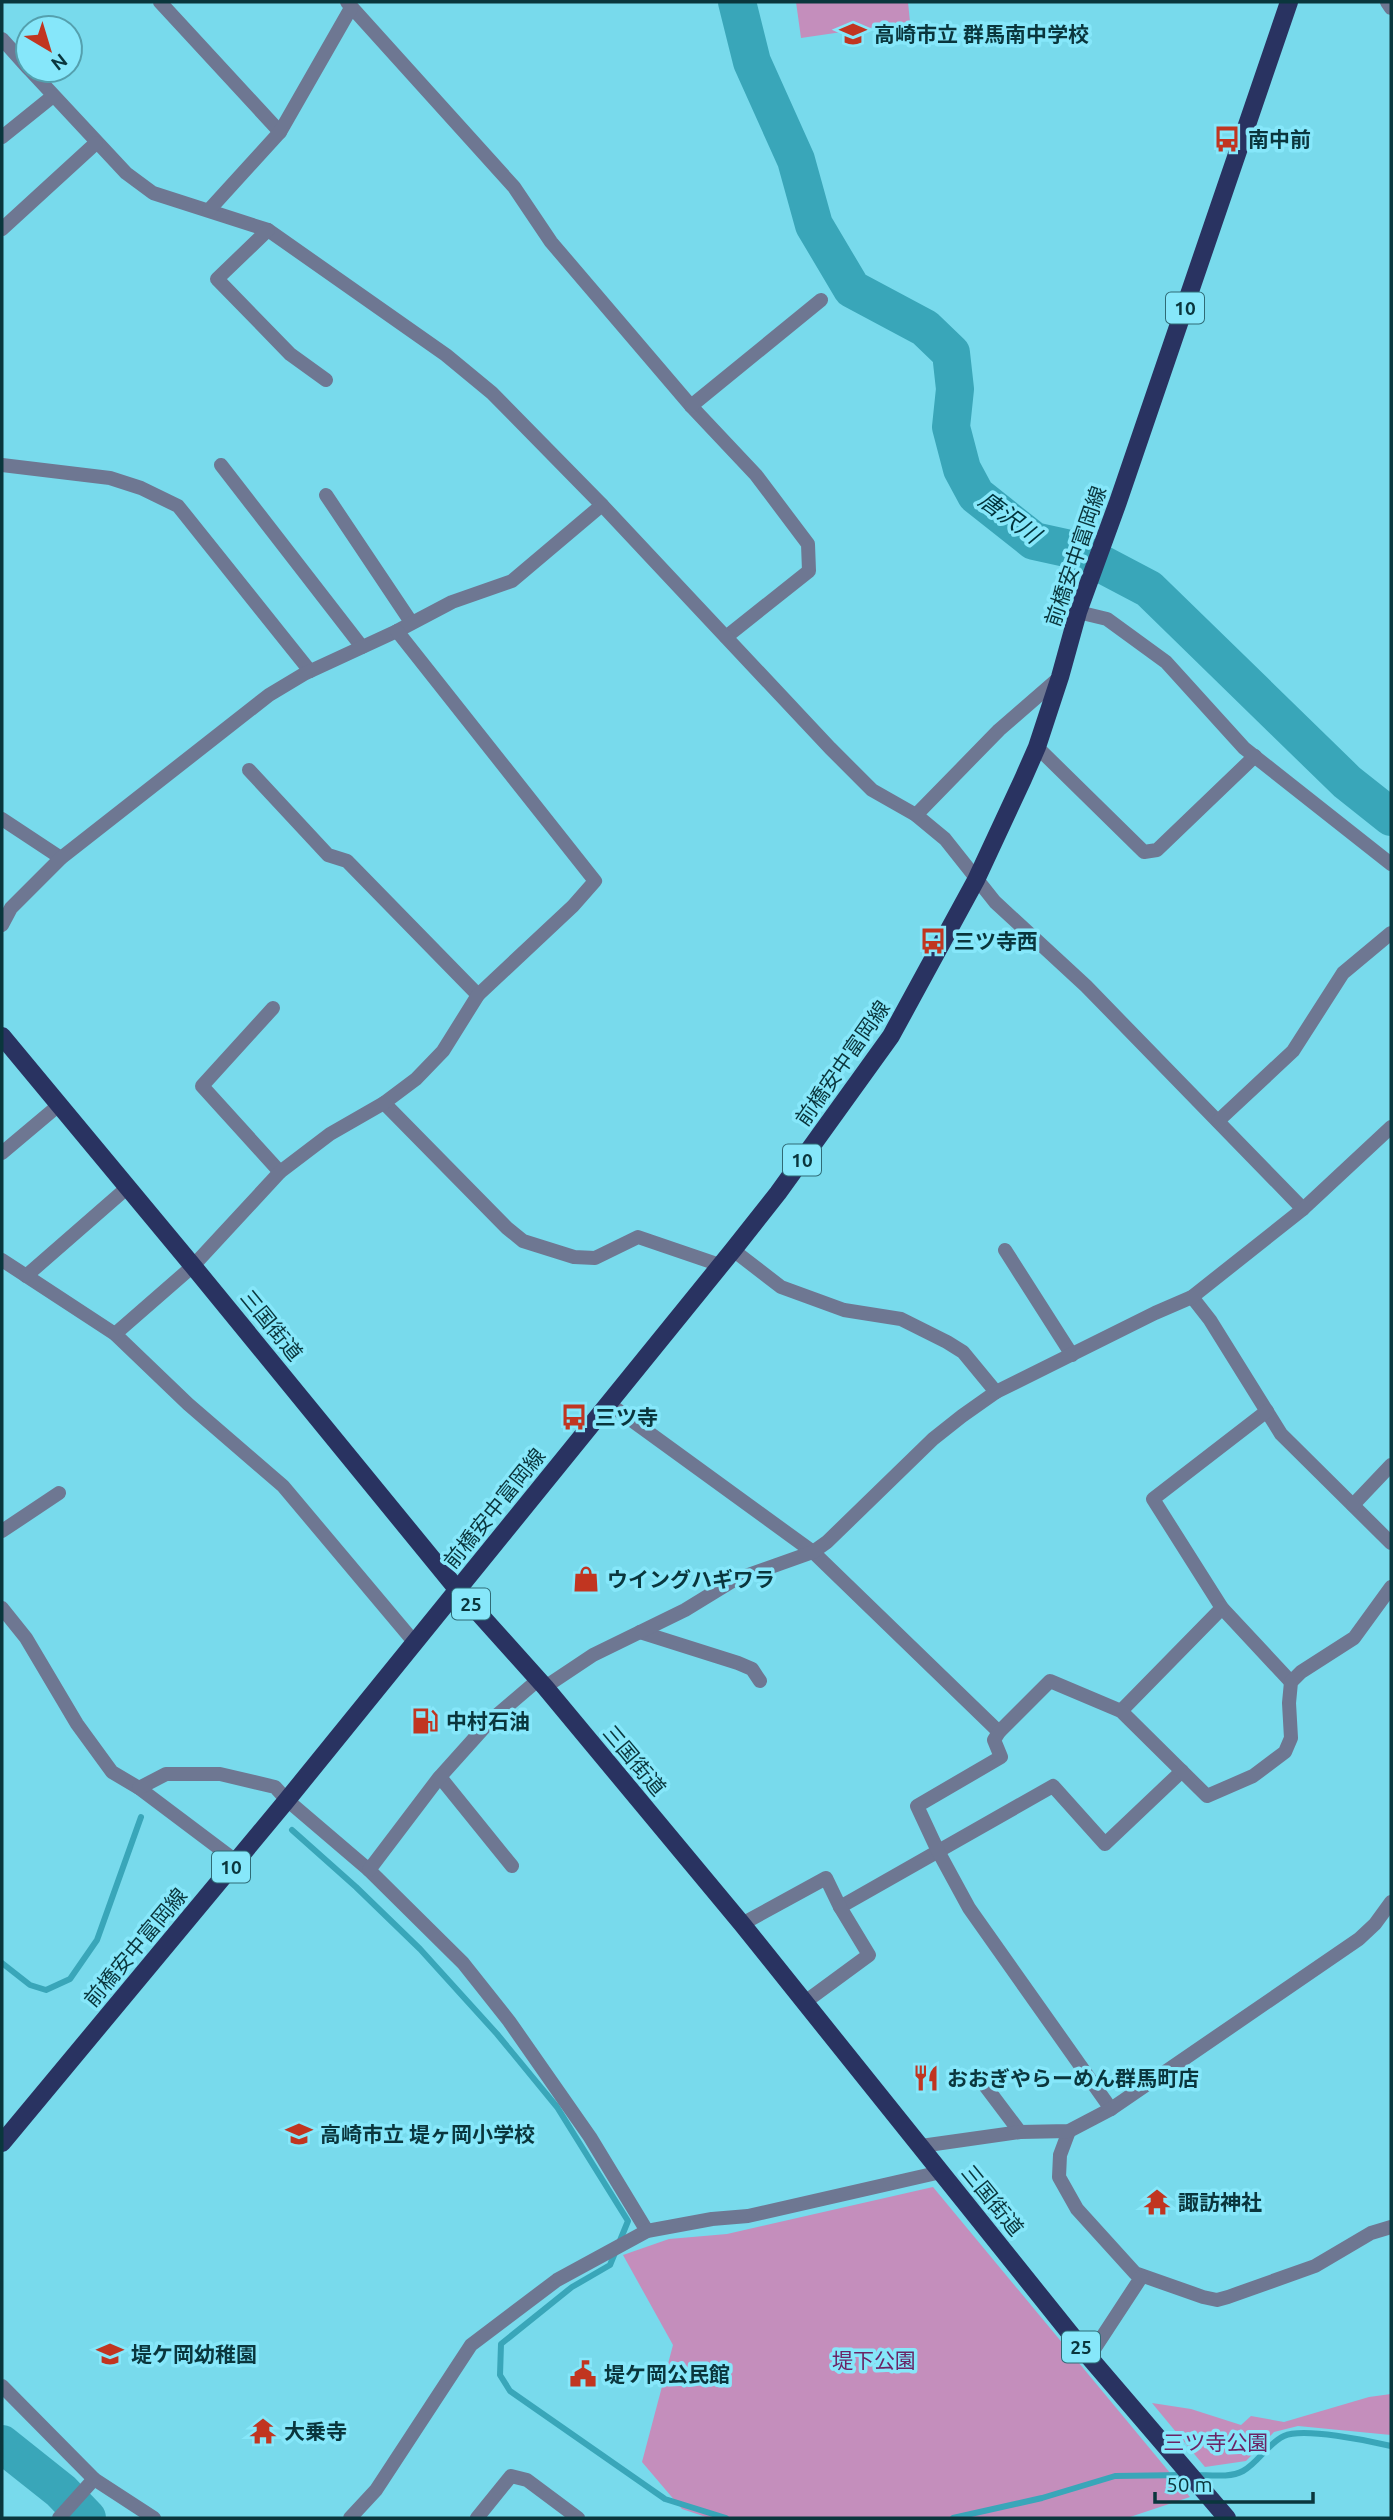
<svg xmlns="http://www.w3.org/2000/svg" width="1393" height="2520" font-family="Ubuntu,'Noto Sans JP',sans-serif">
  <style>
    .green { fill: #c48ebc }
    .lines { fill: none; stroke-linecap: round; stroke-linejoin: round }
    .stream { stroke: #39a6b9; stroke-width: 6 }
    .river { stroke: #39a6b9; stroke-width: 38 }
    .minor { stroke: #6e7792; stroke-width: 14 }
    .tertiary { stroke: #6e7792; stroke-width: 14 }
    .primary { stroke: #293361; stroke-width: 18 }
    .labels { text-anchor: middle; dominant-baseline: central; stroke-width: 7; stroke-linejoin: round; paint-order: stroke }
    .shield { fill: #86e7fa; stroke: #2f6b76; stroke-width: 2 }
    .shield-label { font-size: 19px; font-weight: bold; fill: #0a363d }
    .poi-label { font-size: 21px; font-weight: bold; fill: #0a363d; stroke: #86e7fa; text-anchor: start }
    .street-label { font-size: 21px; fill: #0a363d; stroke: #86e7fa }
    .park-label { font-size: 21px; fill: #6b2465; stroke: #86e7fa }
    .water-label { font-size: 23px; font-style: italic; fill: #00333b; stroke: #86e7fa }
  </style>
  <rect width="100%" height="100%" fill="#78daec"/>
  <!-- green -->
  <g class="green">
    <polygon points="796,2 908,2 910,22 801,38"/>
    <polygon points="933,2187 1190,2497 1127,2518 709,2518 682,2509 642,2462 673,2345 623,2255 669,2239 727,2234"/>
    <polygon points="1391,2394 1391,2435 1298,2426 1274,2432 1246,2461 1205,2467 1152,2403 1191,2409 1241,2425 1251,2416 1284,2422 1369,2397"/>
  </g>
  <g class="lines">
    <!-- stream -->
    <g class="stream">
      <polyline points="292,1830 356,1887 420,1949 497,2034 557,2107 628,2221 610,2265 572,2287 501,2344 500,2375 510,2391 665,2499 726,2518"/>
      <polyline points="2,1963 30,1985 46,1990 70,1979 97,1940 141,1817"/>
      <path d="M1195 2475C1210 2475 1230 2478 1243 2471 1259 2462 1267 2444 1284 2436 1303 2427 1370 2441 1391 2446"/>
      <polyline points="953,2518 1042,2498 1115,2476 1184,2475"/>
    </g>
    <!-- river -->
    <g class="river">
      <polyline points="737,2 752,62 796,160 814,225 852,289 925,328 951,353 955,389 951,427 962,469 976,495 1034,541 1075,550 1149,589 1347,782 1391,817"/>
      <polyline points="2,2444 61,2491 87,2518"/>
    </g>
    <!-- minor -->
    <g class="minor">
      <polyline points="160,2 280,132"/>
      <polyline points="347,2 514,187 551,242 691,406 756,475 808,544 809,571 726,637"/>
      <polyline points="1387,2 1391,8"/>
      <polyline points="2,39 28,68"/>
      <polyline points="30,70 126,173 153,193 268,230 446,355 492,393 602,505 830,748 872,790 916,815 945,839 995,902 1086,986 1303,1209"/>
      <polyline points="2,137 53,96"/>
      <polyline points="209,210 280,132 351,8"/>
      <polyline points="2,229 96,143"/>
      <polyline points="268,230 217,279 290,354 326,380"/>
      <polyline points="691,406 821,300"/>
      <polyline points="2,465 110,478 141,488 178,506 310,671"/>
      <polyline points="221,465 362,647"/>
      <polyline points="326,495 411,622"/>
      <polyline points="1037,747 1144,852 1157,850 1255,756"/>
      <polyline points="249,770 328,855 347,861 478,995"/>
      <polyline points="916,815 999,730 1060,677"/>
      <polyline points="2,819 61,858"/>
      <polyline points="2,925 11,908 61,858 269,695 304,674 397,631 452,602 512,581 602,505"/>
      <polyline points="273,1008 202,1086 280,1172"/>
      <polyline points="384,1103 507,1228 523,1241 574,1257 595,1258 638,1237 720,1265"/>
      <polyline points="1218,1121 1293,1051 1343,973 1391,933"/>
      <polyline points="2,1153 59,1105"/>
      <polyline points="733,1250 781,1287 844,1310 901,1319 947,1342 963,1352 996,1392"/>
      <polyline points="1005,1250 1072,1355"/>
      <polyline points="2,1260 115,1334 188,1404 283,1486 415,1643"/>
      <polyline points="26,1276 128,1187"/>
      <polyline points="1192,1297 1210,1320 1281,1434 1391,1543"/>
      <polyline points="115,1334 193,1266 280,1172 330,1134 384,1103 416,1079 443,1051 478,995 573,906 595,881 397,631"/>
      <polyline points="608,1403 813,1552 999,1732"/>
      <polyline points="1267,1411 1153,1499 1222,1608 1291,1682"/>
      <polyline points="1353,1505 1391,1465"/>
      <polyline points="2,1531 59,1493"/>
      <polyline points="2,1608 26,1638 77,1724 112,1772 139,1788 236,1861"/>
      <polyline points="640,1632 738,1663 752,1669 760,1681"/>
      <polyline points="545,1687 593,1655 685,1610 734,1580 813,1552 827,1542 933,1439 962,1416 996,1392 1155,1313 1192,1297 1303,1209 1391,1127"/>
      <polyline points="1121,1711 1222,1608"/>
      <polyline points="440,1777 512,1866"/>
      <polyline points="139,1788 166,1774 220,1774 275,1787 287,1800 369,1870 463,1963 509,2021 590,2137 647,2231"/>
      <polyline points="369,1870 438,1779 490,1721 538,1680"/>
      <polyline points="840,1907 1053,1786 1105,1844 1182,1771"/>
      <polyline points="742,1924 826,1878 840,1907 869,1955 805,2002"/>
      <polyline points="977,2075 1020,2132"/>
      <polyline points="1111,2109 969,1908 938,1851 917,1806 1001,1757 994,1740 999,1732 1050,1681 1121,1711 1207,1796 1253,1776 1285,1752 1291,1738 1289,1703 1291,1682 1301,1672 1354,1638 1391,1587"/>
      <polyline points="1069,2131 1060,2155 1059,2177 1077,2209 1135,2273 1203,2297 1217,2300 1228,2297 1315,2266 1371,2233 1391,2227"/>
      <polyline points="921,2146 1020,2132 1069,2131 1111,2109 1359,1939 1375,1924 1391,1902"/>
      <polyline points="1089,2357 1142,2276"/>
      <polyline points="2,2386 94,2479 154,2518"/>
      <polyline points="59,2518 94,2479"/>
      <polyline points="350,2518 376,2490 471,2345 557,2280 647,2231 712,2219 748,2216 941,2172"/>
      <polyline points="477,2518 511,2476 527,2480 578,2518"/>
    </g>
    <!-- tertiary -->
    <polyline class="tertiary" points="1078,612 1107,619 1166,662 1244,748 1391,864"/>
    <!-- primary -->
    <g class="primary">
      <polyline points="2,1036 193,1266 457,1589 545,1687 742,1924 1089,2357 1227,2518"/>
      <polyline points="2,2143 287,1800 733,1250 778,1193 891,1036 976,880 1023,779 1037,747 1060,677 1078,612 1118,502 1289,2"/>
    </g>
  </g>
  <!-- icons -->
  <defs>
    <g id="school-bare" transform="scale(2.1)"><path d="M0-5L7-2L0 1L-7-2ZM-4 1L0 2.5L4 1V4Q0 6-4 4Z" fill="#c13520" stroke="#86e7fa" stroke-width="2.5" paint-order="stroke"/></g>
    <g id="bus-bare" transform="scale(2.1)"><path d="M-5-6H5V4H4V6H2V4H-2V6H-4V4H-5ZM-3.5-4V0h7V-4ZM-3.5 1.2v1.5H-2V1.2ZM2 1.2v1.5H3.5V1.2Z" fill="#c13520" stroke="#86e7fa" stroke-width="2.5" paint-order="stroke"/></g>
    <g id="shop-bare" transform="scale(2.1)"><path d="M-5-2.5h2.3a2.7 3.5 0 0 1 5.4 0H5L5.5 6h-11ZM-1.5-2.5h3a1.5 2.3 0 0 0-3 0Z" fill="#c13520" stroke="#86e7fa" stroke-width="2.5" paint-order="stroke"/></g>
    <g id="fuel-bare" transform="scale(2.1)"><path d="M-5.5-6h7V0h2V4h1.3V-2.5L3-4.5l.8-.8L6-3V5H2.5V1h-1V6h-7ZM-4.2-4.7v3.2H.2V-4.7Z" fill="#c13520" stroke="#86e7fa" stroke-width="2.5" paint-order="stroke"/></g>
    <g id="restaurant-bare" transform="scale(2.1)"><path d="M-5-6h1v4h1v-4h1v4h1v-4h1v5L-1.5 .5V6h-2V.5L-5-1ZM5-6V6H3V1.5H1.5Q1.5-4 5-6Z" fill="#c13520" stroke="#86e7fa" stroke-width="2.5" paint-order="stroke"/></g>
    <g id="temple-bare" transform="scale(2.1)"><path d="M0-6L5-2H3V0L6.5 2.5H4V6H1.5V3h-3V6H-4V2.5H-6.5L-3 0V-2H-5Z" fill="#c13520" stroke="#86e7fa" stroke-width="2.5" paint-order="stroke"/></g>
    <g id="civic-bare" transform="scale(2.1)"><path d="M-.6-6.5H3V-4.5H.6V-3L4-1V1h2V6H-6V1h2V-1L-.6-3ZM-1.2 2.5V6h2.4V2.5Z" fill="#c13520" stroke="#86e7fa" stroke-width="2.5" paint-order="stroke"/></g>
  </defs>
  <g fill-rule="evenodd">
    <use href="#school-bare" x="853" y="34"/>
    <use href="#bus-bare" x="1227" y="139"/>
    <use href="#bus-bare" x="933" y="941"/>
    <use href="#bus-bare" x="574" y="1417"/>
    <use href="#shop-bare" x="586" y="1579"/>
    <use href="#fuel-bare" x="425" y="1721"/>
    <use href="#restaurant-bare" x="926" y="2078"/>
    <use href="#school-bare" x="299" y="2134"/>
    <use href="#temple-bare" x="1157" y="2202"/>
    <use href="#school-bare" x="110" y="2354"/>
    <use href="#civic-bare" x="583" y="2374"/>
    <use href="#temple-bare" x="263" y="2431"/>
  </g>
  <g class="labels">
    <!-- shield labels -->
    <g class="shield">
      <rect x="1166" y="292.5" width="38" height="31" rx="5"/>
      <rect x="783" y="1144.5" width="38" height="31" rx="5"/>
      <rect x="452" y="1588.5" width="38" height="31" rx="5"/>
      <rect x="212" y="1851.5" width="38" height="31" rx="5"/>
      <rect x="1062" y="2331.5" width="38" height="31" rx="5"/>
    </g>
    <g class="shield-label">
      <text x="1185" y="308">10</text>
      <text x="802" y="1160">10</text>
      <text x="471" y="1604">25</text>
      <text x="231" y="1867">10</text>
      <text x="1081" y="2347">25</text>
    </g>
    <!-- poi labels -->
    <g class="poi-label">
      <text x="874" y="34">高崎市立 群馬南中学校</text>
      <text x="1248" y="139">南中前</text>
      <text x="954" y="941">三ツ寺西</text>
      <text x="595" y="1417">三ツ寺</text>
      <text x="607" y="1579">ウイングハギワラ</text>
      <text x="446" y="1721">中村石油</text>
      <text x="947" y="2078">おおぎやらーめん群馬町店</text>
      <text x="320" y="2134">高崎市立 堤ヶ岡小学校</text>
      <text x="1178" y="2202">諏訪神社</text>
      <text x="131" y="2354">堤ケ岡幼稚園</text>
      <text x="604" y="2374">堤ケ岡公民館</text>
      <text x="284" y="2431">大乗寺</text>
    </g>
    <!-- street labels -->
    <g class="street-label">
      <text transform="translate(1075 556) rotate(-71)">前橋安中富岡線</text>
      <text transform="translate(842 1063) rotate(-55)">前橋安中富岡線</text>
      <text transform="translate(272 1325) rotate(51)">三国街道</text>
      <text transform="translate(494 1508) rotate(-51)">前橋安中富岡線</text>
      <text transform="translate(635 1760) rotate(50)">三国街道</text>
      <text transform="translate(135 1947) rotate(-50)">前橋安中富岡線</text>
      <text transform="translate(993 2200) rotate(51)">三国街道</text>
    </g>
    <!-- park labels -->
    <g class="park-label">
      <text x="874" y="2360">堤下公園</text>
      <text x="1216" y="2442">三ツ寺公園</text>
    </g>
    <!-- water labels -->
    <g class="water-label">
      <text transform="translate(1010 517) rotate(36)">唐沢川</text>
    </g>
  </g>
  <!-- border -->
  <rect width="1393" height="2520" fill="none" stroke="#0a363d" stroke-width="7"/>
  <!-- north arrow -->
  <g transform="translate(49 49) rotate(142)"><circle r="33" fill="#86e7fa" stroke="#54a0ae" stroke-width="2"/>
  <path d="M0-5L12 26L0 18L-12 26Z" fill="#c13520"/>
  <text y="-10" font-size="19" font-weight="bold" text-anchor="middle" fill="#0a363d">N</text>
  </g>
  <!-- scale -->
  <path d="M1155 2492v10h158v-10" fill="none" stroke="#0a363d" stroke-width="3.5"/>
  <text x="1166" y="2492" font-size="21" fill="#0a363d" stroke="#86e7fa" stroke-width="5" paint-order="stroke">50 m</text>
</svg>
